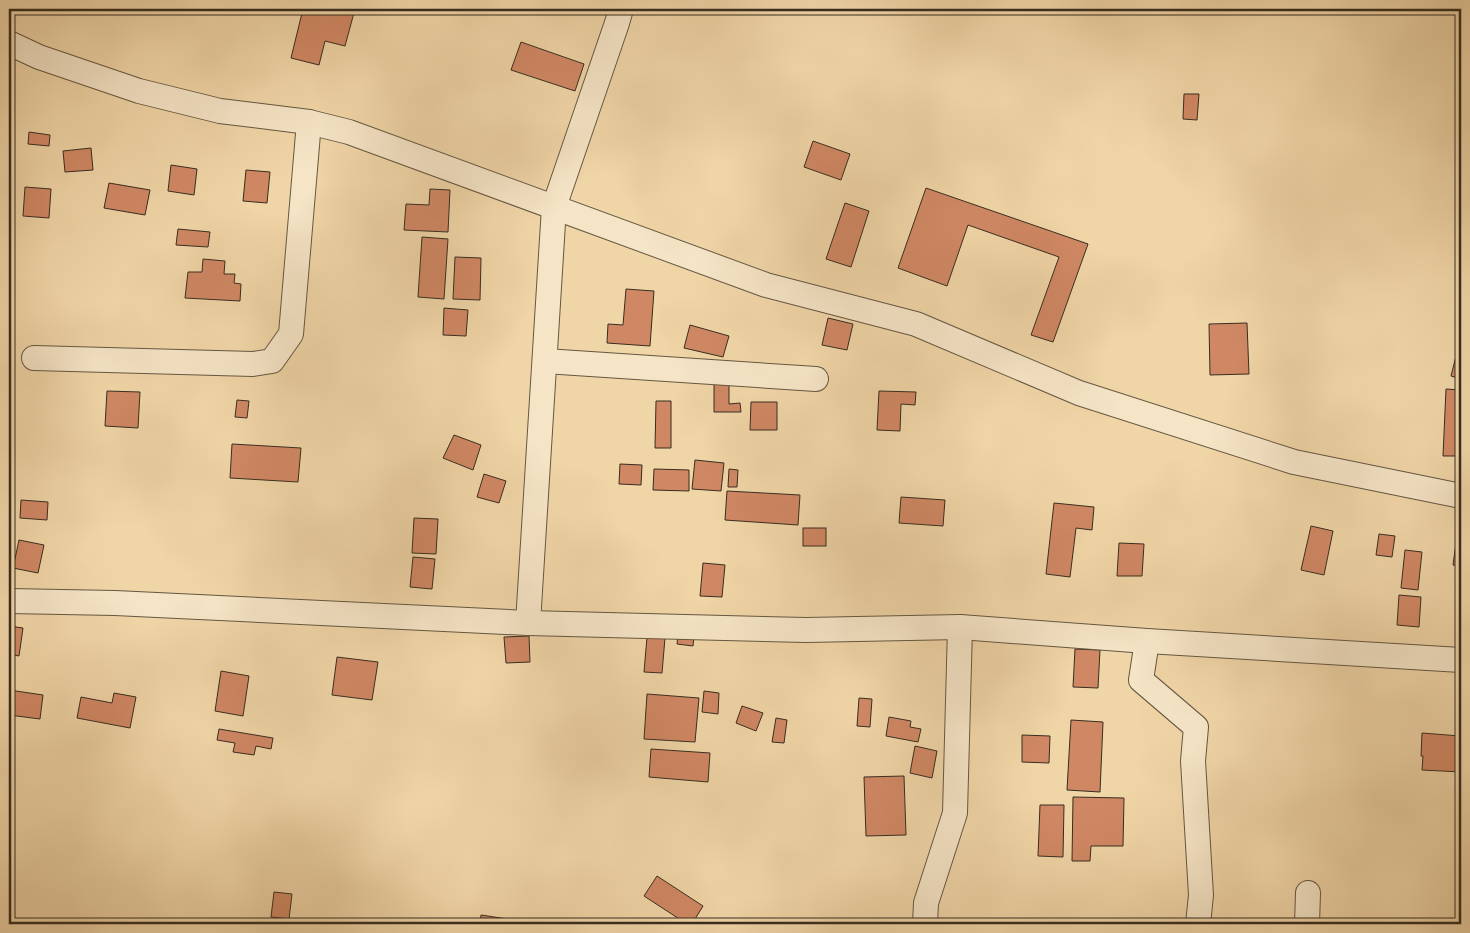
<svg xmlns="http://www.w3.org/2000/svg" width="1470" height="933" font-family="'Sorts Mill Goudy',serif">
  <style>
    .building { fill: #d08864; stroke: #372d20 }
    .lines { fill: none; stroke-linecap: round; stroke-linejoin: round }
    .minor-casing { stroke: #655742; stroke-width: 26 }
    .minor { stroke: #f5e4c6; stroke-width: 24 }
  </style>
  <rect width="100%" height="100%" fill="#f0d5a7"/>
  <filter id="stains"><feTurbulence type="fractalNoise" baseFrequency=".004" numOctaves="4"/><feColorMatrix values="0 0 0 0 .2 0 0 0 0 .09 0 0 0 0 .02 0 0 0 .5 -.17"/></filter>
  <radialGradient id="worn" r=".72"><stop offset=".6" stop-color="#630" stop-opacity="0"/><stop offset="1" stop-color="#630" stop-opacity=".3"/></radialGradient>
  <!-- building -->
  <g class="building">
    <polygon points="303,9 355,9 345,46 325,41 319,65 291,58"/>
    <polygon points="521,42 584,64 575,91 511,70"/>
    <polygon points="1184,94 1199,94 1197,120 1183,119"/>
    <polygon points="29,132 50,135 49,146 28,144"/>
    <polygon points="813,141 850,154 841,180 804,167"/>
    <polygon points="91,148 93,170 65,172 63,151"/>
    <polygon points="171,165 197,169 194,195 168,191"/>
    <polygon points="246,170 270,172 267,203 243,201"/>
    <polygon points="109,183 150,190 145,215 104,208"/>
    <polygon points="25,187 51,189 49,218 23,216"/>
    <polygon points="926,188 1088,244 1053,342 1031,335 1059,257 968,225 947,286 898,268"/>
    <polygon points="430,189 450,190 448,232 404,230 406,204 429,205"/>
    <polygon points="845,203 869,211 851,267 826,259"/>
    <polygon points="178,229 210,232 208,247 176,245"/>
    <polygon points="422,237 448,239 444,299 418,297"/>
    <polygon points="455,257 481,258 480,300 453,299"/>
    <polygon points="203,259 225,261 224,274 235,274 234,283 241,284 240,301 185,298 188,272 202,272"/>
    <polygon points="626,289 654,291 650,346 607,343 608,324 623,325"/>
    <polygon points="444,308 468,310 466,336 443,335"/>
    <polygon points="828,318 853,324 847,350 822,345"/>
    <polygon points="1247,323 1249,374 1210,375 1209,324"/>
    <polygon points="690,325 729,336 723,357 684,348"/>
    <polygon points="1457,352 1461,353 1461,379 1451,376"/>
    <polygon points="714,384 729,384 729,404 740,403 741,412 714,412"/>
    <polygon points="1446,389 1461,390 1461,456 1443,456"/>
    <polygon points="107,391 140,392 138,428 105,426"/>
    <polygon points="879,391 916,392 915,405 901,404 900,431 877,430"/>
    <polygon points="237,400 249,401 247,418 235,417"/>
    <polygon points="656,401 671,401 671,448 655,448"/>
    <polygon points="751,402 777,402 777,430 750,430"/>
    <polygon points="454,435 481,445 473,470 443,458"/>
    <polygon points="232,444 301,448 298,482 230,478"/>
    <polygon points="695,460 724,463 721,491 692,489"/>
    <polygon points="620,464 642,465 641,485 619,484"/>
    <polygon points="654,469 689,470 689,491 653,490"/>
    <polygon points="729,469 738,470 737,487 728,487"/>
    <polygon points="484,474 506,481 499,503 477,497"/>
    <polygon points="727,491 800,495 798,525 725,520"/>
    <polygon points="901,497 945,500 943,526 899,523"/>
    <polygon points="21,500 48,502 47,520 20,518"/>
    <polygon points="1054,503 1094,507 1092,530 1076,528 1070,577 1046,574"/>
    <polygon points="414,518 438,519 436,554 412,553"/>
    <polygon points="1459,521 1461,521 1461,566 1453,565"/>
    <polygon points="1311,526 1333,531 1324,575 1301,570"/>
    <rect x="803" y="528" width="23" height="18"/>
    <polygon points="1379,534 1395,536 1392,557 1376,555"/>
    <polygon points="19,540 44,545 38,573 13,568"/>
    <polygon points="1119,543 1144,544 1142,576 1117,576"/>
    <polygon points="1405,550 1422,552 1418,590 1401,588"/>
    <polygon points="413,557 435,559 432,589 410,587"/>
    <polygon points="703,563 725,565 722,597 700,596"/>
    <polygon points="1399,595 1421,597 1419,627 1397,625"/>
    <polygon points="9,626 23,628 19,656 9,654"/>
    <polygon points="678,635 694,636 693,646 677,644"/>
    <polygon points="529,636 530,662 506,663 504,637"/>
    <polygon points="647,637 665,638 662,673 644,672"/>
    <polygon points="1075,649 1100,650 1098,688 1073,687"/>
    <polygon points="337,657 378,662 372,700 332,695"/>
    <polygon points="221,671 249,676 243,716 215,711"/>
    <polygon points="9,690 43,695 40,719 9,715"/>
    <polygon points="704,691 719,693 718,714 702,712"/>
    <polygon points="114,693 136,697 130,728 77,718 81,697 112,703"/>
    <polygon points="647,694 699,698 695,742 644,739"/>
    <polygon points="859,698 872,699 870,727 857,726"/>
    <polygon points="742,706 763,713 756,731 736,723"/>
    <polygon points="889,717 911,721 910,727 921,729 918,742 886,736"/>
    <polygon points="776,718 787,720 784,743 772,742"/>
    <polygon points="1071,720 1103,722 1100,792 1067,790"/>
    <polygon points="219,729 273,738 271,749 256,746 254,755 233,752 235,743 217,740"/>
    <polygon points="1422,733 1460,736 1461,772 1422,770 1423,756 1421,756"/>
    <polygon points="1022,735 1050,736 1049,763 1022,762"/>
    <polygon points="915,746 937,751 932,778 910,773"/>
    <polygon points="651,749 710,753 708,782 649,777"/>
    <polygon points="904,776 906,835 866,836 864,777"/>
    <polygon points="1073,797 1124,798 1123,846 1091,846 1090,861 1072,861"/>
    <polygon points="1040,805 1064,805 1063,857 1038,856"/>
    <polygon points="657,876 703,906 692,924 687,924 644,896"/>
    <polygon points="274,892 292,894 289,919 271,917"/>
    <polygon points="481,915 514,920 513,924 480,924"/>
  </g>
  <g class="lines">
    <!-- minor casing -->
    <g class="minor-casing">
      <g id="minor">
        <polyline points="9,43 39,57 139,91 220,111 309,122 349,132 766,285 916,324 1079,393 1294,462 1461,496"/>
        <polyline points="34,358 253,364 272,361 291,334 309,122"/>
        <polyline points="545,361 816,379"/>
        <polyline points="9,601 115,603 528,623 806,630 960,627 1147,641 1461,660"/>
        <polyline points="528,623 554,207 617,23 621,9"/>
        <polyline points="1147,641 1141,680 1196,727 1193,761 1201,895 1198,924"/>
        <polyline points="925,924 926,903 955,813 960,627"/>
        <polyline points="1307,924 1308,893"/>
      </g>
    </g>
    <!-- minor -->
    <use href="#minor" class="minor"/>
  </g>
  <!-- margin -->
  <rect width="1470" height="933" fill="none" stroke="#f0d5a7" stroke-width="30"/>
  <rect x="10" y="10" width="1450" height="913" fill="none" stroke="#372d20" stroke-width="2.5"/>
  <rect x="15" y="15" width="1440" height="903" fill="none" stroke="#372d20"/>
  <rect width="100%" height="100%" filter="url(#stains)"/>
  <rect width="100%" height="100%" fill="url(#worn)"/>
</svg>
